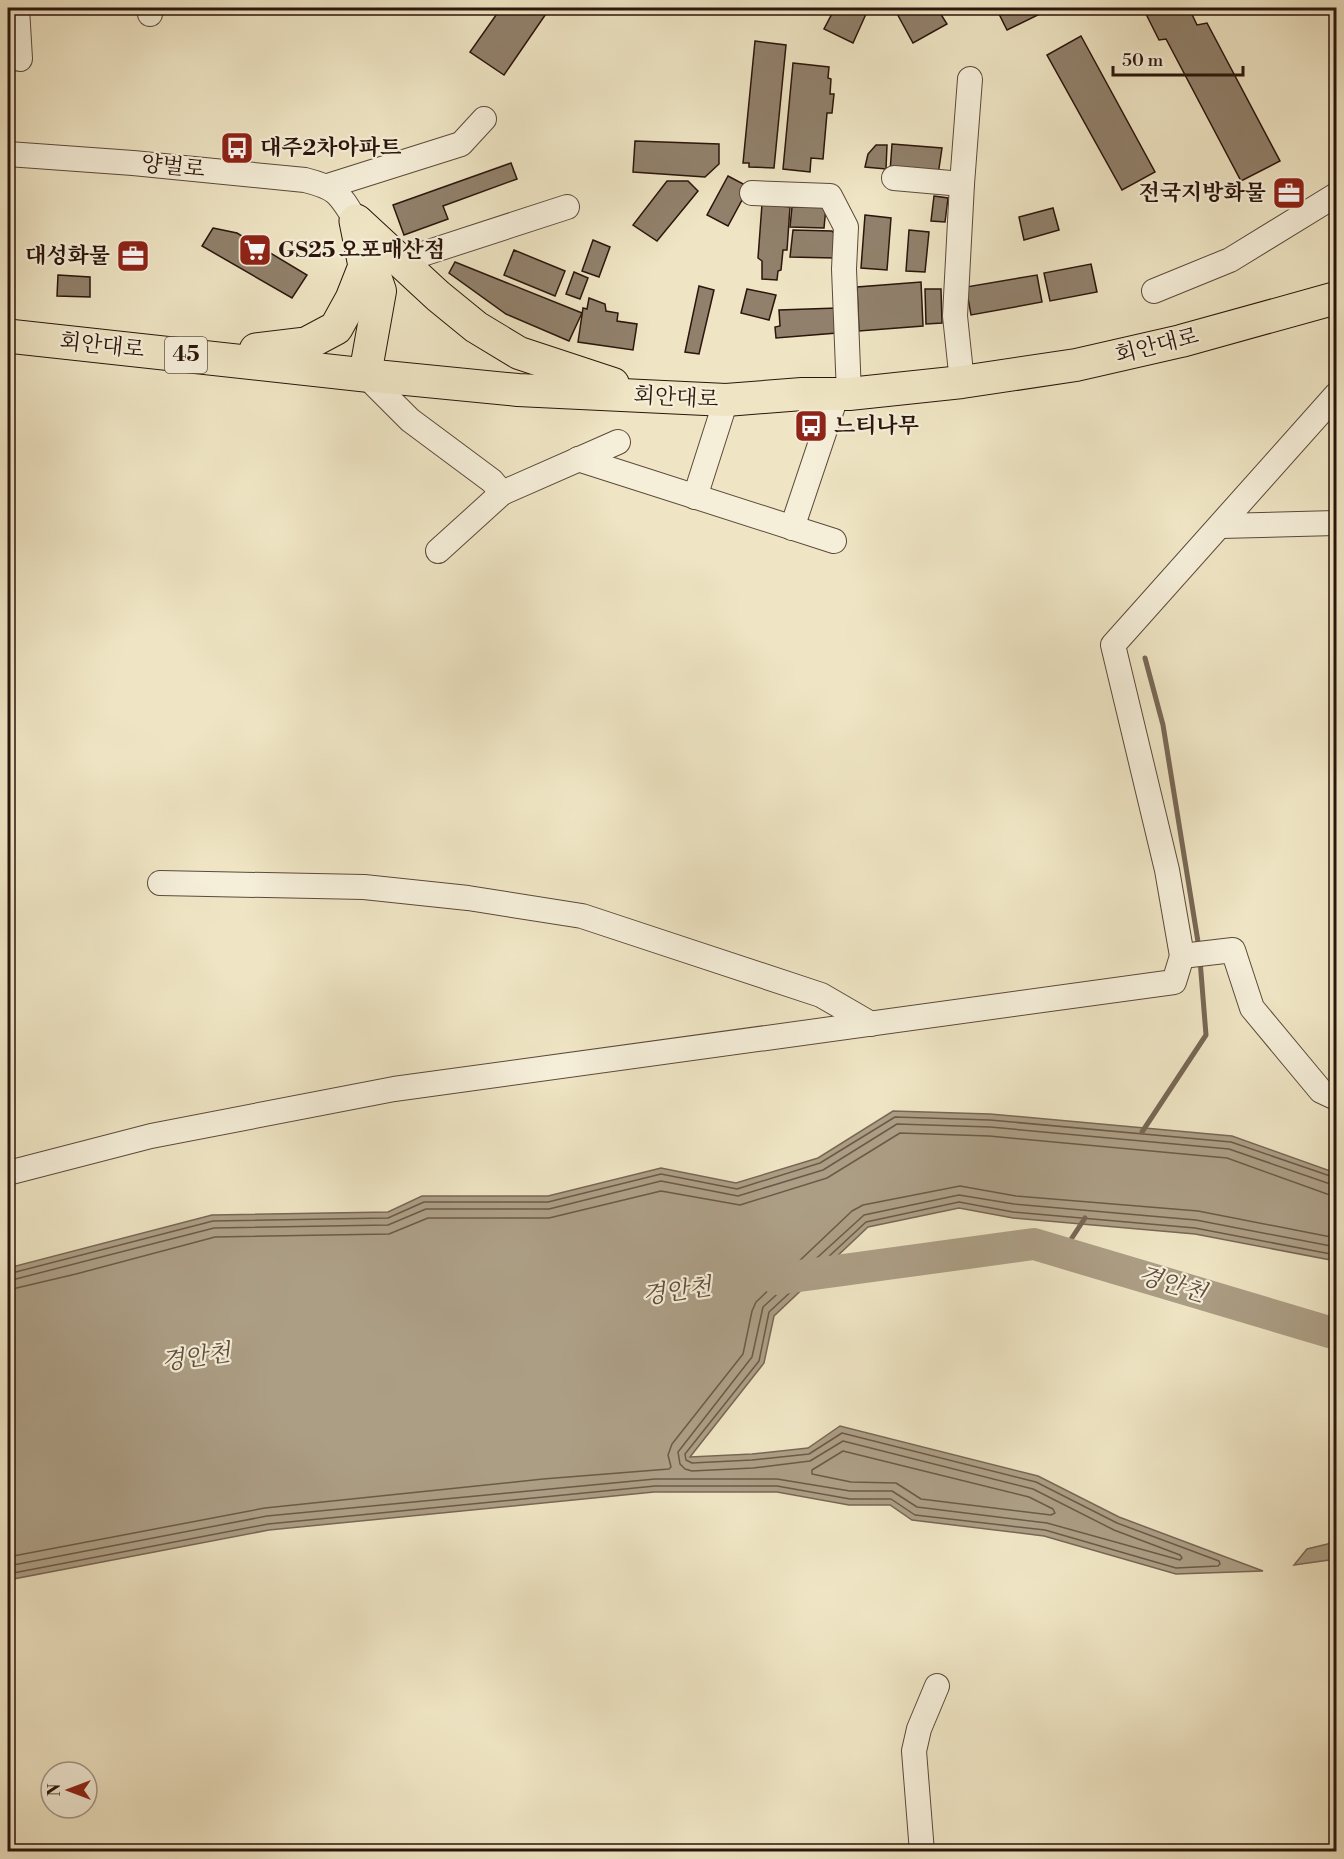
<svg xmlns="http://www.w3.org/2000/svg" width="1344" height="1859" font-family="'Libre Bodoni','Noto Serif KR',serif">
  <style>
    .water { fill: #ac9e85; stroke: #786755; stroke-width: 1.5 }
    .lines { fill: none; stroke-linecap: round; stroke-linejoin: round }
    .shore { stroke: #6c5a48; stroke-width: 1.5 }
    .stream { stroke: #786755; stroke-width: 5 }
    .river { stroke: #ac9e85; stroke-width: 32 }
    .building { fill: #91816c; stroke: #2b150c; stroke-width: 1.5 }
    .minor-casing { stroke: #5c493a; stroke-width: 26 }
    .major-casing { stroke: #2b150c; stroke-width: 34 }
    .highway-casing { stroke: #2b150c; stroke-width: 35 }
    .minor { stroke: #f5eed9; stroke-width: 24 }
    .major { stroke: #efe5c4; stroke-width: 32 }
    .highway { stroke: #efe5c4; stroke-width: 33 }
    .labels { text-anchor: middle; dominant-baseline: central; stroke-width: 4.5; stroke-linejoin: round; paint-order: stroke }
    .shield { fill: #f5eed9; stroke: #68564a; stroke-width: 1.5 }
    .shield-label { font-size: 21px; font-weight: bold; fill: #2b150c }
    .poi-label { font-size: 22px; font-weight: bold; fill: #2b150c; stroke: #f5eed9; text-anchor: start }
    .street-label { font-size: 22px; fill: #2b150c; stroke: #f5eed9 }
    .water-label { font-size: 24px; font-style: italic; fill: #5f4c3c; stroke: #f5eed9 }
  </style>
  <rect width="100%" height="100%" fill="#efe5c4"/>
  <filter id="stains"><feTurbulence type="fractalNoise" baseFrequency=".00333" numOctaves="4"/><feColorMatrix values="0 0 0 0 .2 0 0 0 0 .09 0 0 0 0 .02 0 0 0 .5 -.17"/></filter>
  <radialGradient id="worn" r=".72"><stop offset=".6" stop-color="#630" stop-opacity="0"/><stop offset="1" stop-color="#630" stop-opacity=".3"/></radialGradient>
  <!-- water -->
  <g class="water">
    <polygon points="893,1111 990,1114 1232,1136 1336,1173 1336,1261 1195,1234 1013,1218 959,1208 868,1227 774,1316 764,1363 690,1457 752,1454 808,1448 840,1426 1038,1476 1119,1517 1263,1571 1176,1574 1044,1536 912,1520 890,1505 849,1505 777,1492 654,1492 269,1530 8,1580 8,1268 212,1215 388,1212 422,1196 548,1196 661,1168 736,1183 818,1158"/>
    <polygon points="1336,1542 1336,1559 1294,1565 1307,1549"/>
  </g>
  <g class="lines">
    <!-- shore -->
    <g class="shore">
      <polyline points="8,1274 213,1221 388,1218 424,1202 548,1202 661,1174 737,1189 820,1163 895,1117 990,1120 1231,1142 1336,1178"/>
      <polyline points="8,1281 214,1228 388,1225 426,1209 549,1209 661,1181 738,1196 823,1170 897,1124 990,1127 1229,1149 1336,1186"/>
      <polyline points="8,1290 76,1274 215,1237 389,1234 428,1218 549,1218 661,1191 740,1205 827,1178 900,1133 989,1136 1227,1158 1327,1194 1336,1195"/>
      <polygon points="843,1451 1029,1497 1053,1509 1055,1513 1051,1515 921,1499 896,1483 851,1482 812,1474 812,1470"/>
      <polyline points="8,1557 265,1508 543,1479 669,1469 671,1467 668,1455 672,1444 743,1354 752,1311 756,1302 852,1211 863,1205 960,1186 1016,1196 1198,1211 1336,1238"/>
      <polyline points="8,1566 267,1516 655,1479 777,1479 850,1491 892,1491 917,1507 1047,1523 1180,1560 1182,1558 1180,1555 1114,1530 1033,1489 843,1441 810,1461 753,1468 692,1471 685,1469 680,1464 678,1452 752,1357 763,1307 864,1215 959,1195 1014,1204 1196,1220 1336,1247"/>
      <polyline points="8,1574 268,1524 655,1486 777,1486 850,1499 891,1499 915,1515 1045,1530 1176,1568 1218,1566 1220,1564 1219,1561 1117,1523 1036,1482 842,1433 809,1454 752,1460 692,1463 686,1460 685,1454 759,1361 769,1312 866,1222 959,1202 1013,1212 1195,1228 1336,1255"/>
    </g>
    <!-- stream -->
    <g class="stream">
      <polyline points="1145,658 1163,725 1199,948"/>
      <polyline points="1142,1132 1206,1035 1200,960"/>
      <polyline points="1064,1250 1085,1218"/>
    </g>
    <!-- river -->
    <polyline class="river" points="777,1279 1034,1244 1336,1334"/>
  </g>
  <!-- building -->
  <g class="building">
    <rect x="41" y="8" width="29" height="4"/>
    <polygon points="501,8 550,8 504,75 470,52"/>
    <polygon points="835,8 852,8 866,14 853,43 824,29"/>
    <polygon points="894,8 937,8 947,24 913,43"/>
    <polygon points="996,8 1037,8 1040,14 1007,30"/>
    <polygon points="1143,8 1189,8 1197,25 1207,23 1280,161 1241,181 1166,39 1159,40"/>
    <polygon points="1081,36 1155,172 1122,190 1047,55"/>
    <polygon points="755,41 786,45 774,168 749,167 749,163 743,163"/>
    <polygon points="793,63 829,67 828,78 831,79 830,94 834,94 832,113 827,113 823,159 811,158 810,172 783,169"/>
    <polygon points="635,141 719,144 719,164 705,177 633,172"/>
    <polygon points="892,144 942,148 938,175 890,172"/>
    <polygon points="876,145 887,145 886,169 865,167 868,154"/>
    <polygon points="511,163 517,179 443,206 448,219 404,235 393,205"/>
    <polygon points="728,176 749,187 728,226 707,215"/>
    <polygon points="667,181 688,181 698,191 657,241 633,225"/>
    <polygon points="934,196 948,198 945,222 931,221"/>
    <polygon points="762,204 790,207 787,250 783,250 781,270 778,271 777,280 762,279 762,261 758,258"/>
    <polygon points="792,207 826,207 824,228 790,227"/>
    <polygon points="1053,208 1059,230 1024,240 1019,217"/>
    <polygon points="865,215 891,218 887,270 861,268"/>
    <polygon points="213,228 237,233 307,275 292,298 202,246"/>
    <polygon points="793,230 832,231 839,239 835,258 790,257"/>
    <polygon points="909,230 929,232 925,272 906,271"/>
    <polygon points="593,240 610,247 599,277 582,271"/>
    <polygon points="514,250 565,271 555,296 504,275"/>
    <polygon points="455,262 582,313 569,341 506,314 449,273"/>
    <polygon points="1091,264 1097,292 1050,301 1044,273"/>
    <polygon points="574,272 588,278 580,299 566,294"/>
    <polygon points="58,275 90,277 90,297 57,296"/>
    <polygon points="1037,275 1042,302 971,315 966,287"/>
    <polygon points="921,282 923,326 859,331 857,287"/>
    <polygon points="699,286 714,290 699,354 685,352"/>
    <polygon points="747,289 776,295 769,320 741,313"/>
    <polygon points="925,289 941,289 942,323 926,324"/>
    <polygon points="589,298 605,304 606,311 618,313 617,321 637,324 633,350 578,342 583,308 587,309"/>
    <polygon points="837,308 837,333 776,338 775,327 780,326 779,310"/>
  </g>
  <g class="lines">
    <!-- minor casing -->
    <g class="minor-casing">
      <g id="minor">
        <polyline points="17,8 20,59"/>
        <polyline points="150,8 150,14"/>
        <path d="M8 154 133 163 305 180C337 188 339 193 356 221"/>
        <polyline points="894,178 962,184"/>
        <polyline points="328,186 461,144 484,119"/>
        <polyline points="752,193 830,196 846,227 844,269 849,394"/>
        <polyline points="401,261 567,207"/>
        <polyline points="1154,291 1230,260 1336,195"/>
        <polyline points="365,375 410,420 492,481 502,493 438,551"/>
        <polyline points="962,382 955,316 962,184 970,79"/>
        <polyline points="578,459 834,541"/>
        <polyline points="502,493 618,442"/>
        <polyline points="695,497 726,400"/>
        <polyline points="1220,526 1336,523"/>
        <polyline points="792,528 837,394"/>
        <polyline points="160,883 364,887 468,898 582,916 821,995 871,1024"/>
        <polyline points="1182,956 1233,950 1252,1008 1321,1091 1336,1098"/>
        <polyline points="8,1173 151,1136 394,1089 1174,982 1182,956 1167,870 1113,645 1336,395"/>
        <polyline points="922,1852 914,1751 919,1729 937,1686"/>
      </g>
    </g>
    <!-- major casing -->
    <g class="major-casing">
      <g id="major">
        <polyline points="358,222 438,296 476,327 519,353 613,384"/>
        <polyline points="363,241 380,291 365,375 518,390 726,400 802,394 849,394 962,382 1076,365 1181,341 1336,298"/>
      </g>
    </g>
    <!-- highway casing -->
    <g class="highway-casing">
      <g id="highway">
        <polyline points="8,336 365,375"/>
        <polyline points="256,350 306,344 336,328 352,299 365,266 356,221"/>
      </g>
    </g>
    <!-- minor -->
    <use href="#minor" class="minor"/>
    <!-- major -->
    <use href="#major" class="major"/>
    <!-- highway -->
    <use href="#highway" class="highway"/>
  </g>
  <!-- icons -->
  <defs>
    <g id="bus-square" transform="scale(1.725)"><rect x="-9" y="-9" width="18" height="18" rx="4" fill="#8f2418" stroke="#f5eed9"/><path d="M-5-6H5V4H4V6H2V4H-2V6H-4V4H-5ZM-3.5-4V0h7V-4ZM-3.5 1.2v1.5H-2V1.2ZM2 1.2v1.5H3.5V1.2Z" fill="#fff"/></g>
    <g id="office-square" transform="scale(1.725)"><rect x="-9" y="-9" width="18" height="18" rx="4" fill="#8f2418" stroke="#f5eed9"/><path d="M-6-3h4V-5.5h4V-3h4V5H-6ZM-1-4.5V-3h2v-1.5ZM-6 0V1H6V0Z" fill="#fff"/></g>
    <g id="supermarket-square" transform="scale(1.725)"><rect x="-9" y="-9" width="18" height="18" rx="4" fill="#8f2418" stroke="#f5eed9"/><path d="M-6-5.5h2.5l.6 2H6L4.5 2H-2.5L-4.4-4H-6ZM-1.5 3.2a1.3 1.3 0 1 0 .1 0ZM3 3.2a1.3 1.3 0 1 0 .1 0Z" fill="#fff"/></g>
  </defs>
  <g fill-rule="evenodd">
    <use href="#bus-square" x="237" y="148"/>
    <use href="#office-square" x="1289" y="193"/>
    <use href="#supermarket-square" x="255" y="250"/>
    <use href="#office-square" x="133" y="256"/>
    <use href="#bus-square" x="811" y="426"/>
  </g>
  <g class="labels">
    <!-- shield labels -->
    <rect class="shield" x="165" y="337" width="42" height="36" rx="4.5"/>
    <g class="shield-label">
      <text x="186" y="355">45</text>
    </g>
    <!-- poi labels -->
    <g class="poi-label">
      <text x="260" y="148">대주2차아파트</text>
      <text x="1266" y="193" text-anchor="end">전국지방화물</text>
      <text x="278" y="250">GS25 오포매산점</text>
      <text x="110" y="256" text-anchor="end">대성화물</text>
      <text x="834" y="426">느티나무</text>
    </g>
    <!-- street labels -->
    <g class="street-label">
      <text transform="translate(173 167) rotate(6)">양벌로</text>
      <text transform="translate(102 346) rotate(6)">회안대로</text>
      <text transform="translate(1157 346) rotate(-14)">회안대로</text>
      <text transform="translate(676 398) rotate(3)">회안대로</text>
    </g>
    <!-- water labels -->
    <g class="water-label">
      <text transform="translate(1172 1285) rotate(17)">경안천</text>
      <text transform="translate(677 1292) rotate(-8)">경안천</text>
      <text transform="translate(196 1358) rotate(-8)">경안천</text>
    </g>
  </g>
  <!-- margin -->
  <rect width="1344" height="1859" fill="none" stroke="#efe5c4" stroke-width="30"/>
  <rect x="9" y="9" width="1326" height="1841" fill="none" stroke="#2b150c" stroke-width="3"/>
  <rect x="15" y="15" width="1314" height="1829" fill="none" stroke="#2b150c" stroke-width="1.5"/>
  <!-- north arrow -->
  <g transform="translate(69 1790) rotate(270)"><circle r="28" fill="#f5eed9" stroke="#a49787" stroke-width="1.5"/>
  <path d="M0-4.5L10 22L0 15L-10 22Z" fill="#8f2418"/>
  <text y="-9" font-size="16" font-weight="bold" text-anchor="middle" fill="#2b150c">N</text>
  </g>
  <!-- scale -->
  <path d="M1113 66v9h130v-9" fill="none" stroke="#2b150c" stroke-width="3"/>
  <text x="1122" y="66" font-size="18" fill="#2b150c" stroke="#f5eed9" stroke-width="4.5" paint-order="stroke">50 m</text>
  <rect width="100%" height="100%" filter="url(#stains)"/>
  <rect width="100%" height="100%" fill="url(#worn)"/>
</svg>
